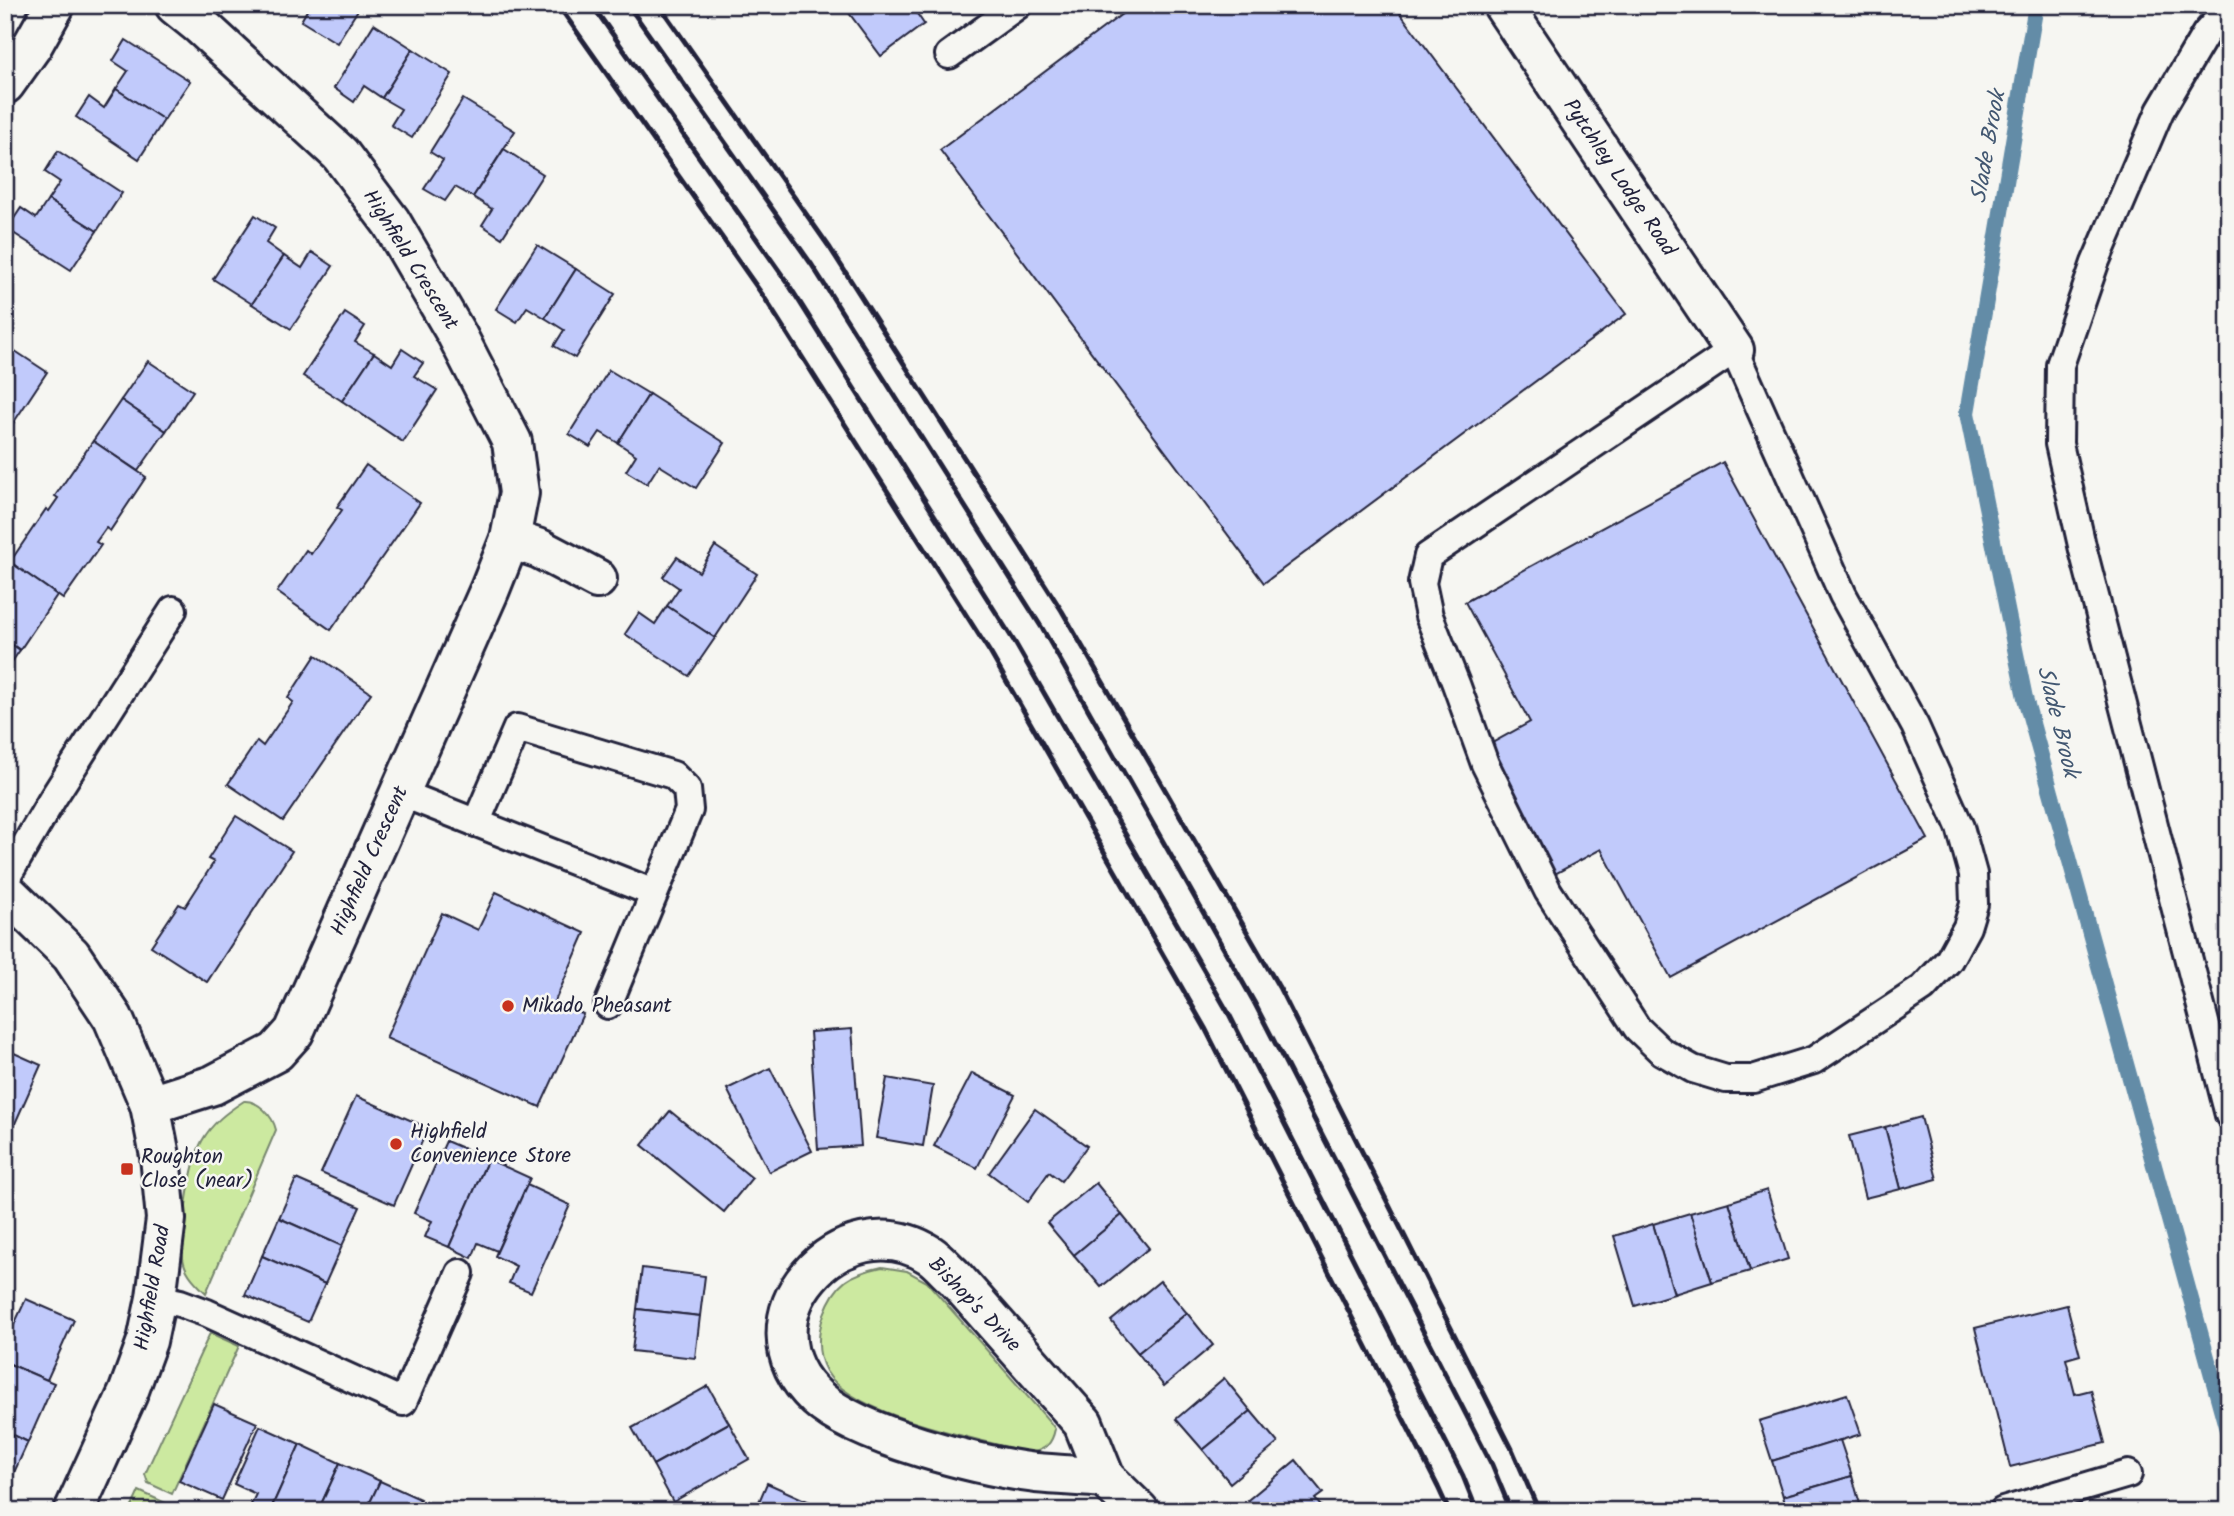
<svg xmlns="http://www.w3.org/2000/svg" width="2234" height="1516" font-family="Kalam,sans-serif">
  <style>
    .green { fill: #cce9a0; stroke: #77866e; stroke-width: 2 }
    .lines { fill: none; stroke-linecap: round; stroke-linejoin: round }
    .stream { stroke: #638ca7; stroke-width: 16 }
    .building { fill: #c1cafb; stroke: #22223b; stroke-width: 2 }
    .service-casing { stroke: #22223b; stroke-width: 32 }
    .minor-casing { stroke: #22223b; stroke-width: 44 }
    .service { stroke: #f6f6f2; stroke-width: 26 }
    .minor { stroke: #f6f6f2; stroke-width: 38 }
    .rail { stroke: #22223b; stroke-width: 5 }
    .poi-dot { fill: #c8321e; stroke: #f6f6f2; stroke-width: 2.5 }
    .labels { text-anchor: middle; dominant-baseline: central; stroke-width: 5; stroke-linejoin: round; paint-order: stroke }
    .street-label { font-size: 21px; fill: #22223b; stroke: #f6f6f2 }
    .poi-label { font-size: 21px; fill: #22223b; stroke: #f6f6f2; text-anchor: start }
    .water-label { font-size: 23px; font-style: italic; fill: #425771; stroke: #f6f6f2 }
  </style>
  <rect width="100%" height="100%" fill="#f6f6f2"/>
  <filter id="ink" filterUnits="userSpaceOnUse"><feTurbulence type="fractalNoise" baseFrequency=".0143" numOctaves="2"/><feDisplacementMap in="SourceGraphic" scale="14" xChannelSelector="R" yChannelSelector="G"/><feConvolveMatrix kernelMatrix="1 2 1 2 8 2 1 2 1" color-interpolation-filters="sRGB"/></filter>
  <g filter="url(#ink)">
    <!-- green -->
    <g class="green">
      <path d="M244 1101C258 1100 273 1116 276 1130L206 1293C198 1285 187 1275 184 1263 178 1241 191 1161 202 1141 212 1123 227 1112 244 1101Z"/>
      <path d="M882 1267 907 1271 927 1282 1050 1422 1055 1429C1052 1444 1046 1449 1031 1453 980 1439 853 1417 826 1371 816 1353 818 1332 824 1314 836 1282 850 1274 882 1267Z"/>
      <polygon points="210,1333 239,1346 172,1494 148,1483 145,1474"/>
      <polygon points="139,1491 183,1511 130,1511"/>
    </g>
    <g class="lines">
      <!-- stream -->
      <polyline class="stream" points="2036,5 1967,413 2025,698 2229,1437"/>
    </g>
    <!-- building -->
    <g class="building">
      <polygon points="310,5 361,5 337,43 301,21"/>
      <polygon points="843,5 911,5 924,24 881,56"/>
      <polygon points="1134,5 1394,5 1626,314 1264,583 940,150"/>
      <polygon points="374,24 413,49 382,98 364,86 354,102 334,88"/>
      <polygon points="126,40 190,81 164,120 116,89 128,71 113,61"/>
      <polygon points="413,49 452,74 412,138 391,125 401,109 382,98"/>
      <polygon points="116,89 164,120 139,159 76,117 89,97 104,108"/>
      <polygon points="463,99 515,131 473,197 455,187 445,201 424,189 443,160 430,152"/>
      <polygon points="504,149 543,174 502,238 482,225 492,209 473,197"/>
      <polygon points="58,151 122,193 97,231 48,200 60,182 45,172"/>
      <polygon points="48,200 97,231 71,270 7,229 21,208 36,218"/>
      <polygon points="255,215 275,228 266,243 284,256 252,304 213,279"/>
      <polygon points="537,245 576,269 545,318 527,307 517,322 496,309"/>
      <polygon points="312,252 333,266 291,329 252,304 284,256 302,268"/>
      <polygon points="576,269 615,294 575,358 554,346 564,330 545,318"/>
      <polygon points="345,313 365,326 355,342 374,353 342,401 303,376"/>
      <polygon points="6,345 47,372 10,428 5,425"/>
      <polygon points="402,349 423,363 414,376 437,390 403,442 342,401 374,353 392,365"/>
      <polygon points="148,361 193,391 166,431 121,400"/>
      <polygon points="609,370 649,394 618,443 600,432 590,447 569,434"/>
      <polygon points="649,394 725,443 696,488 659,465 647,484 626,471 636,455 618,443"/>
      <polygon points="121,400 166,431 138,471 93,441"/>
      <polygon points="93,441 146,477 110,531 106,528 96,542 101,545 63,599 10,562 46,509 49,511 58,498 55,496"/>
      <polygon points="1723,462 1928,839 1671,978 1601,849 1555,874 1485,747 1530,722 1465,602"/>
      <polygon points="366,465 420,503 331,630 277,592 306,550 311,554 342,510 337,507"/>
      <polygon points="715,546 757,574 715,638 667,606 679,588 663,577 677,557 699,572"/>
      <polygon points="10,562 57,595 20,650 5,640 5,569"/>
      <polygon points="667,606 715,638 689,676 625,634 639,613 655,624"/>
      <polygon points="5,640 20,650 5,672"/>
      <polygon points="316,655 371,693 283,821 228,784 257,741 263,746 293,702 288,698"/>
      <polygon points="236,816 292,851 207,982 151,946 179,904 185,907 214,862 208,859"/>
      <polygon points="496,892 585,933 555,1001 583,1014 540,1107 386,1038 442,913 478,930"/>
      <polygon points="852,1029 861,1146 818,1149 810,1032"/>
      <polygon points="5,1049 41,1065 5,1146"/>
      <polygon points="770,1068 812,1151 769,1172 727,1089"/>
      <polygon points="972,1073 1015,1095 977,1168 934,1146"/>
      <polygon points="887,1078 933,1086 923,1146 876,1138"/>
      <polygon points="356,1096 428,1128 394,1205 321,1173"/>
      <polygon points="1035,1109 1087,1146 1061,1181 1049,1172 1028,1202 989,1173"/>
      <polygon points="670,1111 752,1178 724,1212 642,1145"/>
      <polygon points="1921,1117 1937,1179 1901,1189 1885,1127"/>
      <polygon points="1885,1127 1901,1189 1865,1198 1849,1136"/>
      <polygon points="446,1141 488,1159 449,1247 425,1237 432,1221 414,1213"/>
      <polygon points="488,1159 530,1178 497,1251 478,1243 472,1258 449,1247"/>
      <polygon points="296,1179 360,1207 342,1246 279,1218"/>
      <polygon points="1096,1183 1122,1215 1074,1255 1047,1223"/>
      <polygon points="527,1185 570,1205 531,1292 509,1283 516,1266 495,1256"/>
      <polygon points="1767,1190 1788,1259 1750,1271 1729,1202"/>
      <polygon points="1729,1202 1750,1271 1712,1282 1690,1213"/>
      <polygon points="1690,1213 1712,1282 1674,1294 1653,1224"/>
      <polygon points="1122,1215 1149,1248 1101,1287 1074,1255"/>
      <polygon points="279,1218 342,1246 325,1284 262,1256"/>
      <polygon points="1653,1224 1674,1294 1635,1306 1614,1236"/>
      <polygon points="262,1256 325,1284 308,1322 245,1295"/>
      <polygon points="642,1268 705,1276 700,1316 637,1309"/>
      <polygon points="1160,1281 1187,1313 1138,1353 1111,1321"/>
      <polygon points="26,1299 74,1320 47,1380 5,1362 5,1344"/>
      <polygon points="2067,1305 2080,1355 2066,1359 2075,1394 2091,1390 2105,1443 2010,1467 1975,1328"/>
      <polygon points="637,1309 700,1316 695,1358 632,1351"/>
      <polygon points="1187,1313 1213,1345 1164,1386 1138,1353"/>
      <polygon points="5,1362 54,1383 28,1442 5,1431"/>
      <polygon points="1224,1378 1251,1411 1203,1450 1176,1419"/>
      <polygon points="708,1386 729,1423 653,1465 632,1428"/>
      <polygon points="1847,1394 1861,1434 1772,1461 1759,1421"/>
      <polygon points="214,1404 257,1423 222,1500 179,1481"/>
      <polygon points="1251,1411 1278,1443 1230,1483 1203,1450"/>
      <polygon points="729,1423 749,1459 673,1502 653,1465"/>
      <polygon points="260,1426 300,1444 270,1511 248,1511 256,1494 234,1484"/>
      <polygon points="5,1431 28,1442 5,1492"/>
      <polygon points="1840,1440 1852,1476 1783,1496 1772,1461"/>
      <polygon points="300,1444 340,1463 318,1511 291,1509 290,1511 270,1511"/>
      <polygon points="1296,1460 1323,1493 1315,1499 1325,1511 1257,1511 1248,1500"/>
      <polygon points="340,1463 380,1481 366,1511 318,1511"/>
      <polygon points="1852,1476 1862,1511 1787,1511 1783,1496"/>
      <polygon points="380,1481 420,1499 414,1511 366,1511"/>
      <polygon points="767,1483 805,1500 801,1511 755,1511"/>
      <polygon points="805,1500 832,1511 801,1511"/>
    </g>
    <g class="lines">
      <!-- service casing -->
      <g class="service-casing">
        <g id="service">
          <polyline points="2229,7 2206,33 2160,111 2095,263 2060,365 2059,444 2083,550 2229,1115"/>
          <polyline points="949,55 1018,5"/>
          <polygon points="1734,350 1843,595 1915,726 1960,827 1973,874 1974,904 1967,927 1949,960 1923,988 1814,1060 1753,1079 1726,1079 1693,1069 1661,1051 1637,1028 1548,891 1485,764 1456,684 1429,616 1422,583 1428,556"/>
          <polyline points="401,793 654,893"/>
          <polyline points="476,823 517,728 673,775 687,789 689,810 608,1005"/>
          <polyline points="5,880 53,798 173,610"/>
          <polyline points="156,1298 180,1303 207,1313 403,1402 460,1273"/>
          <polyline points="2003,1511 2128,1474"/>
        </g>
      </g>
      <!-- minor casing -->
      <g class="minor-casing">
        <g id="minor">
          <polyline points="1503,5 1734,350"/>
          <polyline points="5,84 32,46 55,5"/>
          <polyline points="510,539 540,549 597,579"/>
          <polyline points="5,891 71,955 113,1018 150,1105 160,1156 166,1219 156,1298 147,1341 128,1393 74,1511"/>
          <polyline points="150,1105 213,1085 276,1052 294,1032 490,589 510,539 519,493 512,442 457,335 391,222 340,154 201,26 175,5"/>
          <path d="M1105 1478C1082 1476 1059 1475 1036 1473 980 1466 858 1436 817 1398 732 1319 843 1199 930 1255 939 1261 946 1270 954 1277L1083 1423 1105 1478 1139 1511"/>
        </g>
      </g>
      <!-- service -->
      <use href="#service" class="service"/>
      <!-- minor -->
      <use href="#minor" class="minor"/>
      <!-- rail -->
      <g class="rail">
        <polyline points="558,5 764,297 991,654 1205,1028 1438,1487 1449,1511"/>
        <polyline points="592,5 787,282 1014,641 1229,1014 1463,1476 1477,1511"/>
        <polyline points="628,5 812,265 1042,628 1254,1002 1492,1465 1511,1511"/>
        <polyline points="659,5 830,248 1062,611 1280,989 1512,1449 1539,1511"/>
      </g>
    </g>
  </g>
  <!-- markers -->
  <g class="poi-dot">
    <circle cx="508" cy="1006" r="7"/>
    <circle cx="396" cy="1144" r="7"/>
    <rect x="120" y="1162" width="14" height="14" rx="3.5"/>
  </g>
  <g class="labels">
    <!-- street labels -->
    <g class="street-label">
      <text transform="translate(1619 178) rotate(56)">Pytchley Lodge Road</text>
      <text transform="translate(410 260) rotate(58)">Highfield Crescent</text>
      <text transform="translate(370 861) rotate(-66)">Highfield Crescent</text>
      <text transform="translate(153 1288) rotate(-80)">Highfield Road</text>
      <text transform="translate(974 1305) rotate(46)">Bishop's Drive</text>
    </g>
    <!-- poi labels -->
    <g class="poi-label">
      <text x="522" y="1006">Mikado Pheasant</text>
      <text x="410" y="1132">Highfield<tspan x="410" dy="24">Convenience Store</tspan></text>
      <text x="141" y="1157">Roughton<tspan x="141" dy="24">Close (near)</tspan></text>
    </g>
    <!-- water labels -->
    <g class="water-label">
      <text transform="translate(1989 147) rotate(-80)">Slade Brook</text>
      <text transform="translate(2057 722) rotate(76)">Slade Brook</text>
    </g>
  </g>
  <!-- margin -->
  <rect width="2234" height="1516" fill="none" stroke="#f6f6f2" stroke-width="28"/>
  <rect x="14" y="14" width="2206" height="1488" fill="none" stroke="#22223b" stroke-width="2.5" filter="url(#ink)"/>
</svg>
